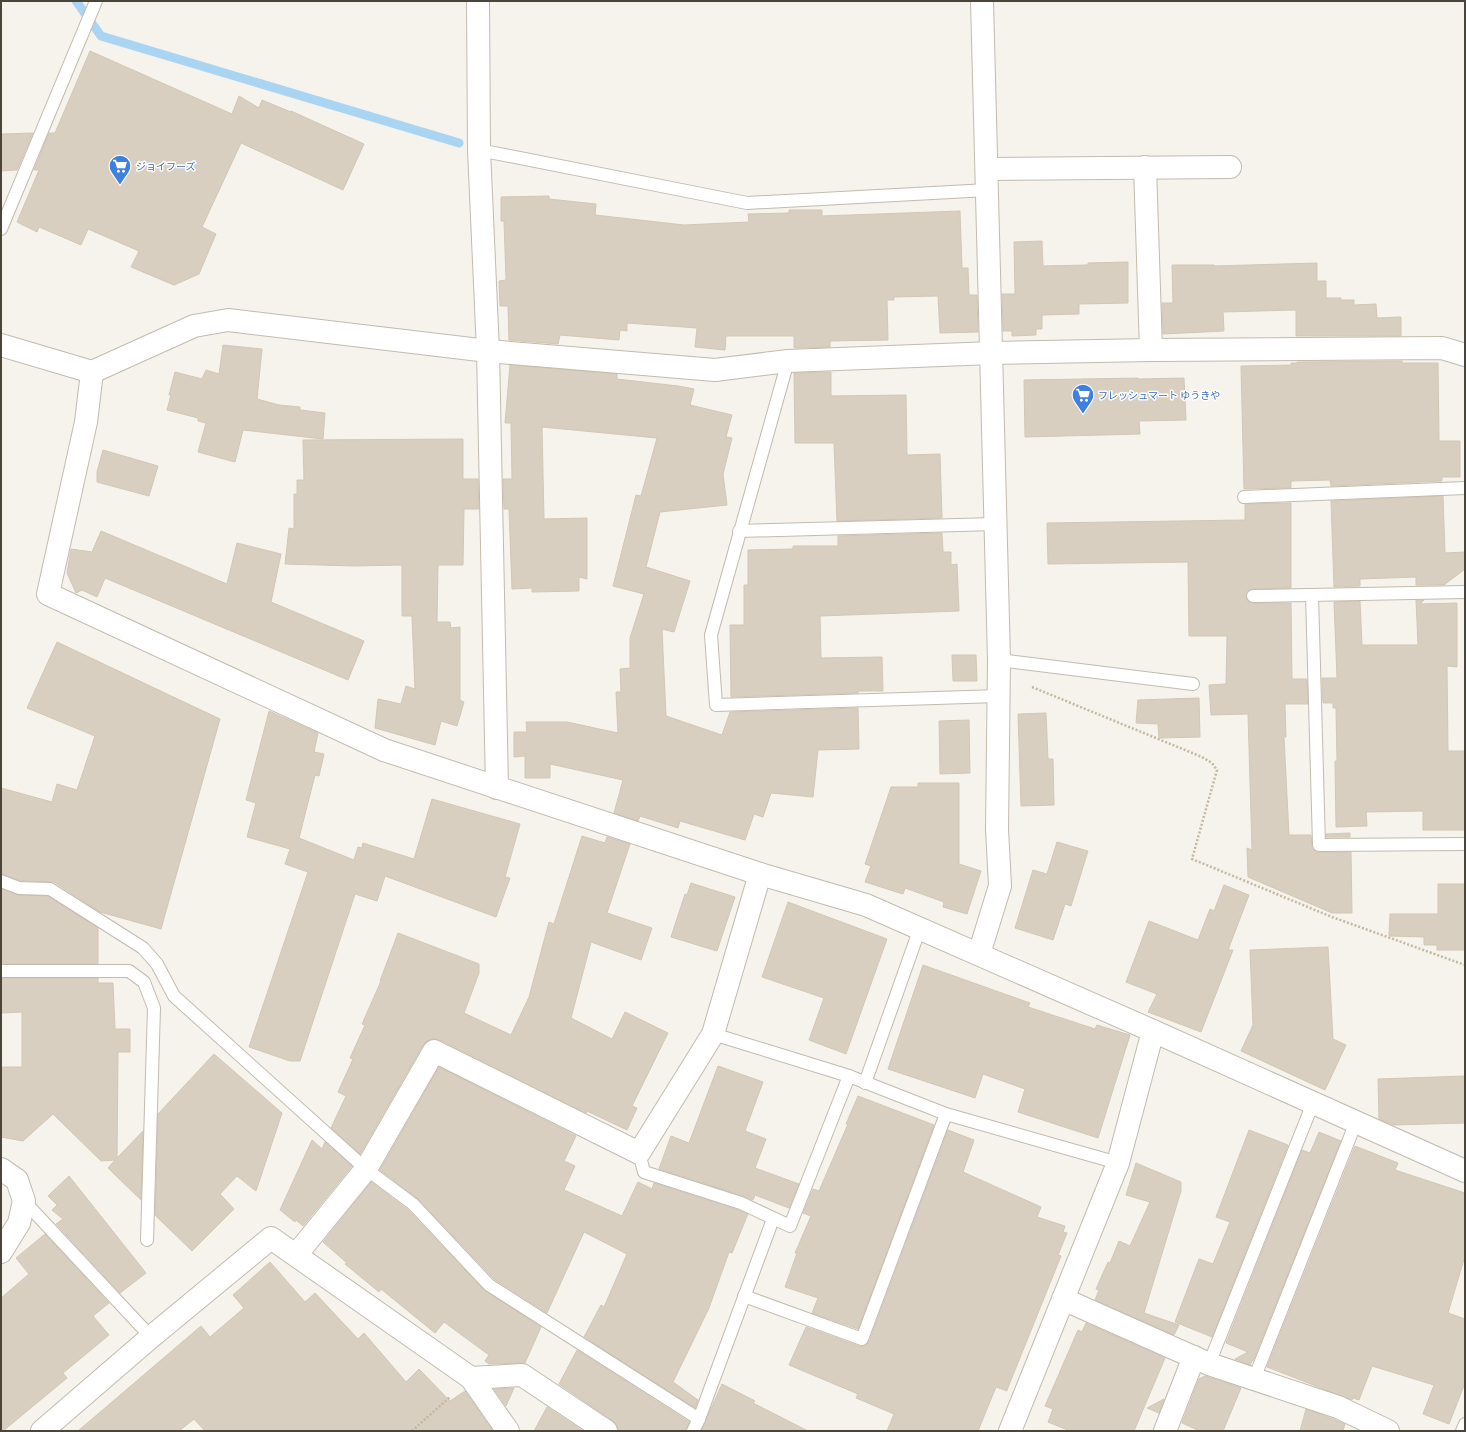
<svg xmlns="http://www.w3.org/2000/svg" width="1466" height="1432" font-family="'Archivo Narrow','Noto Sans JP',sans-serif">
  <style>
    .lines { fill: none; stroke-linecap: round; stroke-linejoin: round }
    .stream { stroke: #a9d4f2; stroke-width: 9 }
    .building { fill: #d8cfc1; stroke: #d3c7b4 }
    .service-casing { stroke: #c2bbae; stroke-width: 14 }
    .minor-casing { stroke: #c2bbae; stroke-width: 24 }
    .path { stroke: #c4b79f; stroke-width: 2.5; stroke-dasharray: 2 2; stroke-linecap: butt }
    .service { stroke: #fff; stroke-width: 12 }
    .minor { stroke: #fff; stroke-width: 22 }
    .labels { text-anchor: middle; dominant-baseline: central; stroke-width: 3; stroke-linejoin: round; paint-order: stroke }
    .shop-label { font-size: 10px; fill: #366cbe; stroke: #fff; text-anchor: start }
  </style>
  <rect width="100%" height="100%" fill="#f6f3ec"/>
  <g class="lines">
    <!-- stream -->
    <polyline class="stream" points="76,1 101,36 459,143"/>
  </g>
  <!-- building -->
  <g class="building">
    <polygon points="90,51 232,114 239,96 259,108 262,100 291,112 291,111 364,144 343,190 241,143 202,227 216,234 199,274 174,285 131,267 139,251 88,229 81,245 39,227 37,232 17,222 39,170 34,170 49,133 55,133"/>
    <polygon points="33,133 17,170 1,171 1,134"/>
    <polygon points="549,196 549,199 596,204 595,215 684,225 749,222 748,214 789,213 789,210 822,210 822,216 960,211 962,268 968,268 969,295 977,295 978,332 940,333 938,296 894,297 894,300 887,300 888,340 830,341 830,347 794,348 794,336 726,336 725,350 695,347 697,328 627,323 627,331 620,330 619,340 560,335 558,344 509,340 508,306 500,306 499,281 506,280 504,221 501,221 501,197"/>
    <polygon points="1042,241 1043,266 1088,265 1088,263 1128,262 1128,303 1079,304 1079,314 1042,315 1042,329 1036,329 1036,335 1012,336 1012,331 1003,331 1002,294 1015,294 1014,242"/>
    <polygon points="1317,263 1317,281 1326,281 1326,298 1341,298 1341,300 1354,300 1354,305 1376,304 1377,318 1401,317 1401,336 1296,336 1296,310 1223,312 1224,331 1163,334 1162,303 1173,303 1172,265 1214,265 1214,266"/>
    <polygon points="223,345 262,349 257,399 279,405 300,407 300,410 325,413 323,439 243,430 235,462 198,452 206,423 198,421 198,418 167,410 171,395 169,395 175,372 202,379 206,370 219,374"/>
    <polygon points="1402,361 1402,363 1438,363 1439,441 1460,441 1460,477 1442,477 1442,481 1331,486 1330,480 1291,481 1291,488 1244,489 1241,366 1291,365 1291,363 1297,363 1297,362"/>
    <polygon points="510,365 617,374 617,379 678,386 694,389 690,405 732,415 726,437 732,438 723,474 727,505 660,512 646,567 690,581 674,632 662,629 666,716 722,735 730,712 858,708 859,749 818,750 813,797 771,793 763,817 754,814 745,840 680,821 678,828 640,816 638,821 614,813 623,780 550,764 550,778 525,778 525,756 514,757 514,732 527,732 526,722 567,722 618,733 616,692 621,692 620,669 630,668 630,638 644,594 613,586 636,495 641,496 657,438 542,427 544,519 587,518 587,579 579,577 579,591 532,592 532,588 512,589 509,509 504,509 503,479 512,479 511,423 505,423"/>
    <polygon points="831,372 831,396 906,395 907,455 940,454 942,518 837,521 834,443 795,443 794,373"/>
    <polygon points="1138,378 1138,379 1184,378 1186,420 1139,421 1140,434 1025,437 1024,380"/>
    <polygon points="463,439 463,479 478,479 479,509 464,509 463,565 438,565 437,622 450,622 451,628 460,627 460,700 464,702 457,726 441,721 435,745 375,728 378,699 401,704 406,686 415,689 412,616 402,616 402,565 354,566 285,564 289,528 294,529 294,494 297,494 297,480 304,480 303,440"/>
    <polygon points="103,450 158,466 149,496 97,482 97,472"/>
    <polygon points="1443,496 1445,553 1465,552 1465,569 1444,585 1416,585 1416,577 1360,579 1360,586 1334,587 1331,501"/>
    <polygon points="1291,503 1291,588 1252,589 1247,592 1246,597 1247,600 1253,603 1291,603 1292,679 1307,679 1308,704 1285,704 1286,737 1284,737 1289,835 1311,835 1312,846 1316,852 1351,852 1352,913 1332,913 1248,877 1247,848 1252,850 1248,714 1211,715 1209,685 1226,684 1227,636 1189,636 1188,562 1048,564 1047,523 1245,520 1245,504"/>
    <polygon points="101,531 227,584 237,543 281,554 271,602 364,641 348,680 105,578 97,597 82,590 76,593 67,573 71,549 92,552"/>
    <polygon points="942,533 943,552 951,552 951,565 957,564 959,611 820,616 821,658 882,657 883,691 858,691 858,693 731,697 730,625 744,625 744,585 748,585 748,550 793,549 793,546 838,546 838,536"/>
    <polygon points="1416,600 1424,600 1420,604 1457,603 1457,667 1447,666 1448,751 1465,751 1465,830 1423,830 1423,811 1366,812 1367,826 1336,827 1335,761 1337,761 1336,708 1333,708 1333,703 1323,703 1322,678 1337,678 1334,602 1360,601 1362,645 1418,645"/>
    <polygon points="57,642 220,719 161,929 100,912 54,882 21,881 1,874 1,788 52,802 57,784 77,790 95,736 27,708"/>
    <polygon points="952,655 976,655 977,681 953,681"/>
    <polygon points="1199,698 1200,737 1159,738 1158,724 1136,723 1138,700"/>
    <polygon points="269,711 318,733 314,752 324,754 319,776 315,775 299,838 354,860 358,847 362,848 363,843 414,859 432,799 520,824 505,877 510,878 496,917 385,876 377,901 355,894 300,1061 290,1061 249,1047 308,872 285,864 290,849 247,837 256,803 246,800"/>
    <polygon points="1046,713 1048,759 1053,759 1054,805 1021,806 1018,714"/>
    <polygon points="969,720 970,773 940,774 939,721"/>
    <polygon points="918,783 959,783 959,864 981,871 967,914 943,907 944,902 905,888 903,894 865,882 871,866 865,864 891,787 918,787"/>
    <polygon points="1350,833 1350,837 1326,837 1326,834"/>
    <polygon points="582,836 605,843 607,837 630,844 607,913 652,928 641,960 591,942 571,1018 612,1039 625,1012 668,1033 632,1106 637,1108 627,1130 587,1111 586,1113 440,1040 433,1039 427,1041 423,1045 360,1154 331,1128 346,1096 338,1092 353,1059 350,1058 365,1025 362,1024 381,981 380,981 398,933 479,964 479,973 464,1013 511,1035 529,997 549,922 554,924"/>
    <polygon points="1057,842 1088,851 1071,906 1065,904 1053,940 1015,928 1033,870 1047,874"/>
    <polygon points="691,883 735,897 717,951 671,937 685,894 687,895"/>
    <polygon points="1438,884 1465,884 1465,950 1437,950 1437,945 1424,945 1424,937 1389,936 1390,914 1438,914"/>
    <polygon points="1224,885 1249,895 1228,950 1233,950 1201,1032 1148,1012 1157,994 1126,982 1149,921 1198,940 1210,909 1214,911"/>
    <polygon points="1,889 19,895 48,896 98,928 98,964 1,964"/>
    <polygon points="788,902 887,939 846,1054 809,1040 824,998 762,977"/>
    <polygon points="1328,947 1333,1039 1346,1045 1325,1090 1241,1051 1253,1025 1250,950"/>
    <polygon points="923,965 1030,1003 1028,1007 1095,1029 1097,1025 1130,1035 1098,1138 1018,1112 1025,1089 983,1074 975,1098 888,1069"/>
    <polygon points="1,978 98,978 98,983 113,983 115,1029 130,1029 130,1052 118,1052 117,1158 143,1131 141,1200 108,1168 115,1160 101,1161 53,1114 23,1141 1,1137 1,1067 22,1067 22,1012 1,1013"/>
    <polygon points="214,1054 282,1113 256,1191 237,1176 220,1194 234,1209 192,1251 155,1215 158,1114"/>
    <polygon points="718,1066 763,1082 745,1131 766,1139 755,1168 799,1184 789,1208 755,1195 753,1200 743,1196 659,1169 671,1136 689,1143"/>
    <polygon points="439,1067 576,1136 564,1161 575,1166 564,1190 622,1216 638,1182 652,1189 654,1183 738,1210 748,1214 732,1253 729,1252 709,1308 673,1382 698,1400 695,1408 584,1337 601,1305 604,1307 627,1254 584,1232 547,1313 494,1279 418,1199 380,1170"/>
    <polygon points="1465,1076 1465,1123 1394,1125 1379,1119 1378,1079"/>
    <polygon points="858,1096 934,1125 858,1329 812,1313 818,1298 785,1287 797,1253 795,1253 811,1216 803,1213 813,1189 819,1191 848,1124 846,1124"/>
    <polygon points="948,1130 974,1140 963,1172 1041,1207 1037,1217 1065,1226 1063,1232 1067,1233 1058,1255 1061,1256 1007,1390 1007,1391 996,1387 978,1431 887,1431 894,1414 856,1398 858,1394 789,1365 806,1327 859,1346 864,1346 869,1342"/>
    <polygon points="1249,1130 1288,1145 1212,1337 1175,1322 1199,1259 1213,1264 1230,1222 1216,1217"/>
    <polygon points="1319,1132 1341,1141 1253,1361 1252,1361 1250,1365 1235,1359 1248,1352 1226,1343 1302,1150 1310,1153"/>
    <polygon points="312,1140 322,1149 325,1142 352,1166 303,1226 296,1220 295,1222 280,1210"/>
    <polygon points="1355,1146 1398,1163 1395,1170 1465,1193 1465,1256 1448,1313 1465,1319 1465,1383 1449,1424 1423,1414 1434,1385 1372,1366 1359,1400 1353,1398 1352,1400 1267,1367"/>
    <polygon points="1136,1163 1181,1182 1181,1191 1144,1313 1179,1325 1174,1335 1095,1300 1099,1290 1096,1289 1108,1262 1110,1263 1119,1241 1130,1246 1150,1202 1126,1195"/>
    <polygon points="69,1176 146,1273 120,1293 56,1224 63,1219 52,1210 57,1205 48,1196"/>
    <polygon points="371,1182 408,1210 484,1290 541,1327 525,1363 489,1364 485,1361 489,1355 444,1322 435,1333 381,1289 379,1292 345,1264 347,1263 323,1242"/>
    <polygon points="45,1234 109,1303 93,1316 109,1335 63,1373 67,1378 3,1431 1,1431 1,1298 29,1274 16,1258"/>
    <polygon points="270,1262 305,1302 315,1293 358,1339 364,1333 406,1382 419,1369 450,1401 465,1391 493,1431 205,1431 194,1419 179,1431 78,1431 201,1326 210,1337 244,1308 233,1295"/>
    <polygon points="1086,1323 1165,1358 1134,1431 1070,1431 1048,1422 1053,1409 1045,1406 1078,1330 1082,1332"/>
    <polygon points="577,1350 689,1422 686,1431 618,1431 617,1425 613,1421 559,1384"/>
    <polygon points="1205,1376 1241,1388 1223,1431 1200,1431 1182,1423 1199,1379"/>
    <polygon points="722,1384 755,1401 753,1403 808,1431 701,1431"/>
    <polygon points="514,1388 506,1406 494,1389"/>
    <polygon points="1164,1399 1159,1413 1147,1408"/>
    <polygon points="547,1407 583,1431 534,1431"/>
    <polygon points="1306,1409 1333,1419 1345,1424 1343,1431 1300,1431"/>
  </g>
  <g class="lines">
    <!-- service casing -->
    <g class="service-casing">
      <g id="service">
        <polyline points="479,150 747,203 988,190"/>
        <polyline points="1,229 96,1"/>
        <polyline points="788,361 711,635 716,705 999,696"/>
        <polyline points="1244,497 1465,488"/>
        <polyline points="739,531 996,524"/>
        <polyline points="1312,595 1319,845 1465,844"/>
        <polyline points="1253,596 1465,592"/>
        <polyline points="999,660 1193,684"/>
        <polyline points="1,881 19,888 50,889 143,948 157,964 174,996 366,1169 413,1204 489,1285 699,1419 693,1431"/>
        <polyline points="1,971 129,971 144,982 154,1008 147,1240"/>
        <polyline points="713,1034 849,1076"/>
        <polyline points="865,1083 920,928"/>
        <polyline points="639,1153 644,1172 741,1203 790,1226 849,1076 946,1114 1118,1163"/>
        <polyline points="24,1201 151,1337"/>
        <polyline points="744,1296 862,1339 946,1114"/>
        <polyline points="1209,1364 1313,1103"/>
        <polyline points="1254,1379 1356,1122"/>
        <polyline points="699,1419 773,1219"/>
        <polyline points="1462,1431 1465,1424"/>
      </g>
    </g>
    <!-- minor casing -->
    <g class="minor-casing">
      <g id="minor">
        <polyline points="478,1 479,150 488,351 497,788"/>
        <polyline points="1145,167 1151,350"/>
        <polyline points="987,169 1230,167"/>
        <polyline points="1,345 92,372 194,326 228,320 488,351 715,370 788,361 992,353 1151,350 1442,348 1465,355"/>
        <polyline points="92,372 86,422 48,594 384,750 760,874 866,905 1153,1031 1465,1171"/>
        <polyline points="979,954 1000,886 997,829 999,660 982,1"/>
        <polyline points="1,1169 17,1180 24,1201 19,1223 1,1252"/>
        <polyline points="296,1255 366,1169 434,1051 639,1153 713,1034 760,874"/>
        <polyline points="1063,1299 1209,1364 1338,1407 1388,1431"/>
        <polyline points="471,1378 508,1431"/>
        <polyline points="42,1431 151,1337 271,1238 471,1378 522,1375 606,1431"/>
        <polyline points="1010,1431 1118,1163 1153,1031"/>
        <polyline points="1165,1431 1194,1357"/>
      </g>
    </g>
    <!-- path -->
    <g class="path">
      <polyline points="1032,687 1202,757 1212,763 1217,770 1192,859 1332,917 1465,965"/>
      <polyline points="412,1431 450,1397"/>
    </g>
    <!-- service -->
    <use href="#service" class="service"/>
    <!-- minor -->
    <use href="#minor" class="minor"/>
  </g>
  <!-- icons -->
  <defs>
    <g id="supermarket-pin" transform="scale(1.15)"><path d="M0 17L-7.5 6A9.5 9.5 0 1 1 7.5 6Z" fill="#3f7fe0" stroke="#fff"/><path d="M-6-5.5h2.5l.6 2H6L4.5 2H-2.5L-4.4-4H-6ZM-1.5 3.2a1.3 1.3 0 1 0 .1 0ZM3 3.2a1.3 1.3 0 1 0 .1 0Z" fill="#fff"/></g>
  </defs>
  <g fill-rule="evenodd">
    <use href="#supermarket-pin" x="120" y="166"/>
    <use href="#supermarket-pin" x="1083" y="395"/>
  </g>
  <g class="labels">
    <!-- shop labels -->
    <g class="shop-label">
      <text x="136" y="166">ジョイフーズ</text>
      <text x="1098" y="395">フレッシュマート ゆうきや</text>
    </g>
  </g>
  <!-- border -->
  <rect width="1466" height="1432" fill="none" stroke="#4b4439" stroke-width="4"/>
</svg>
